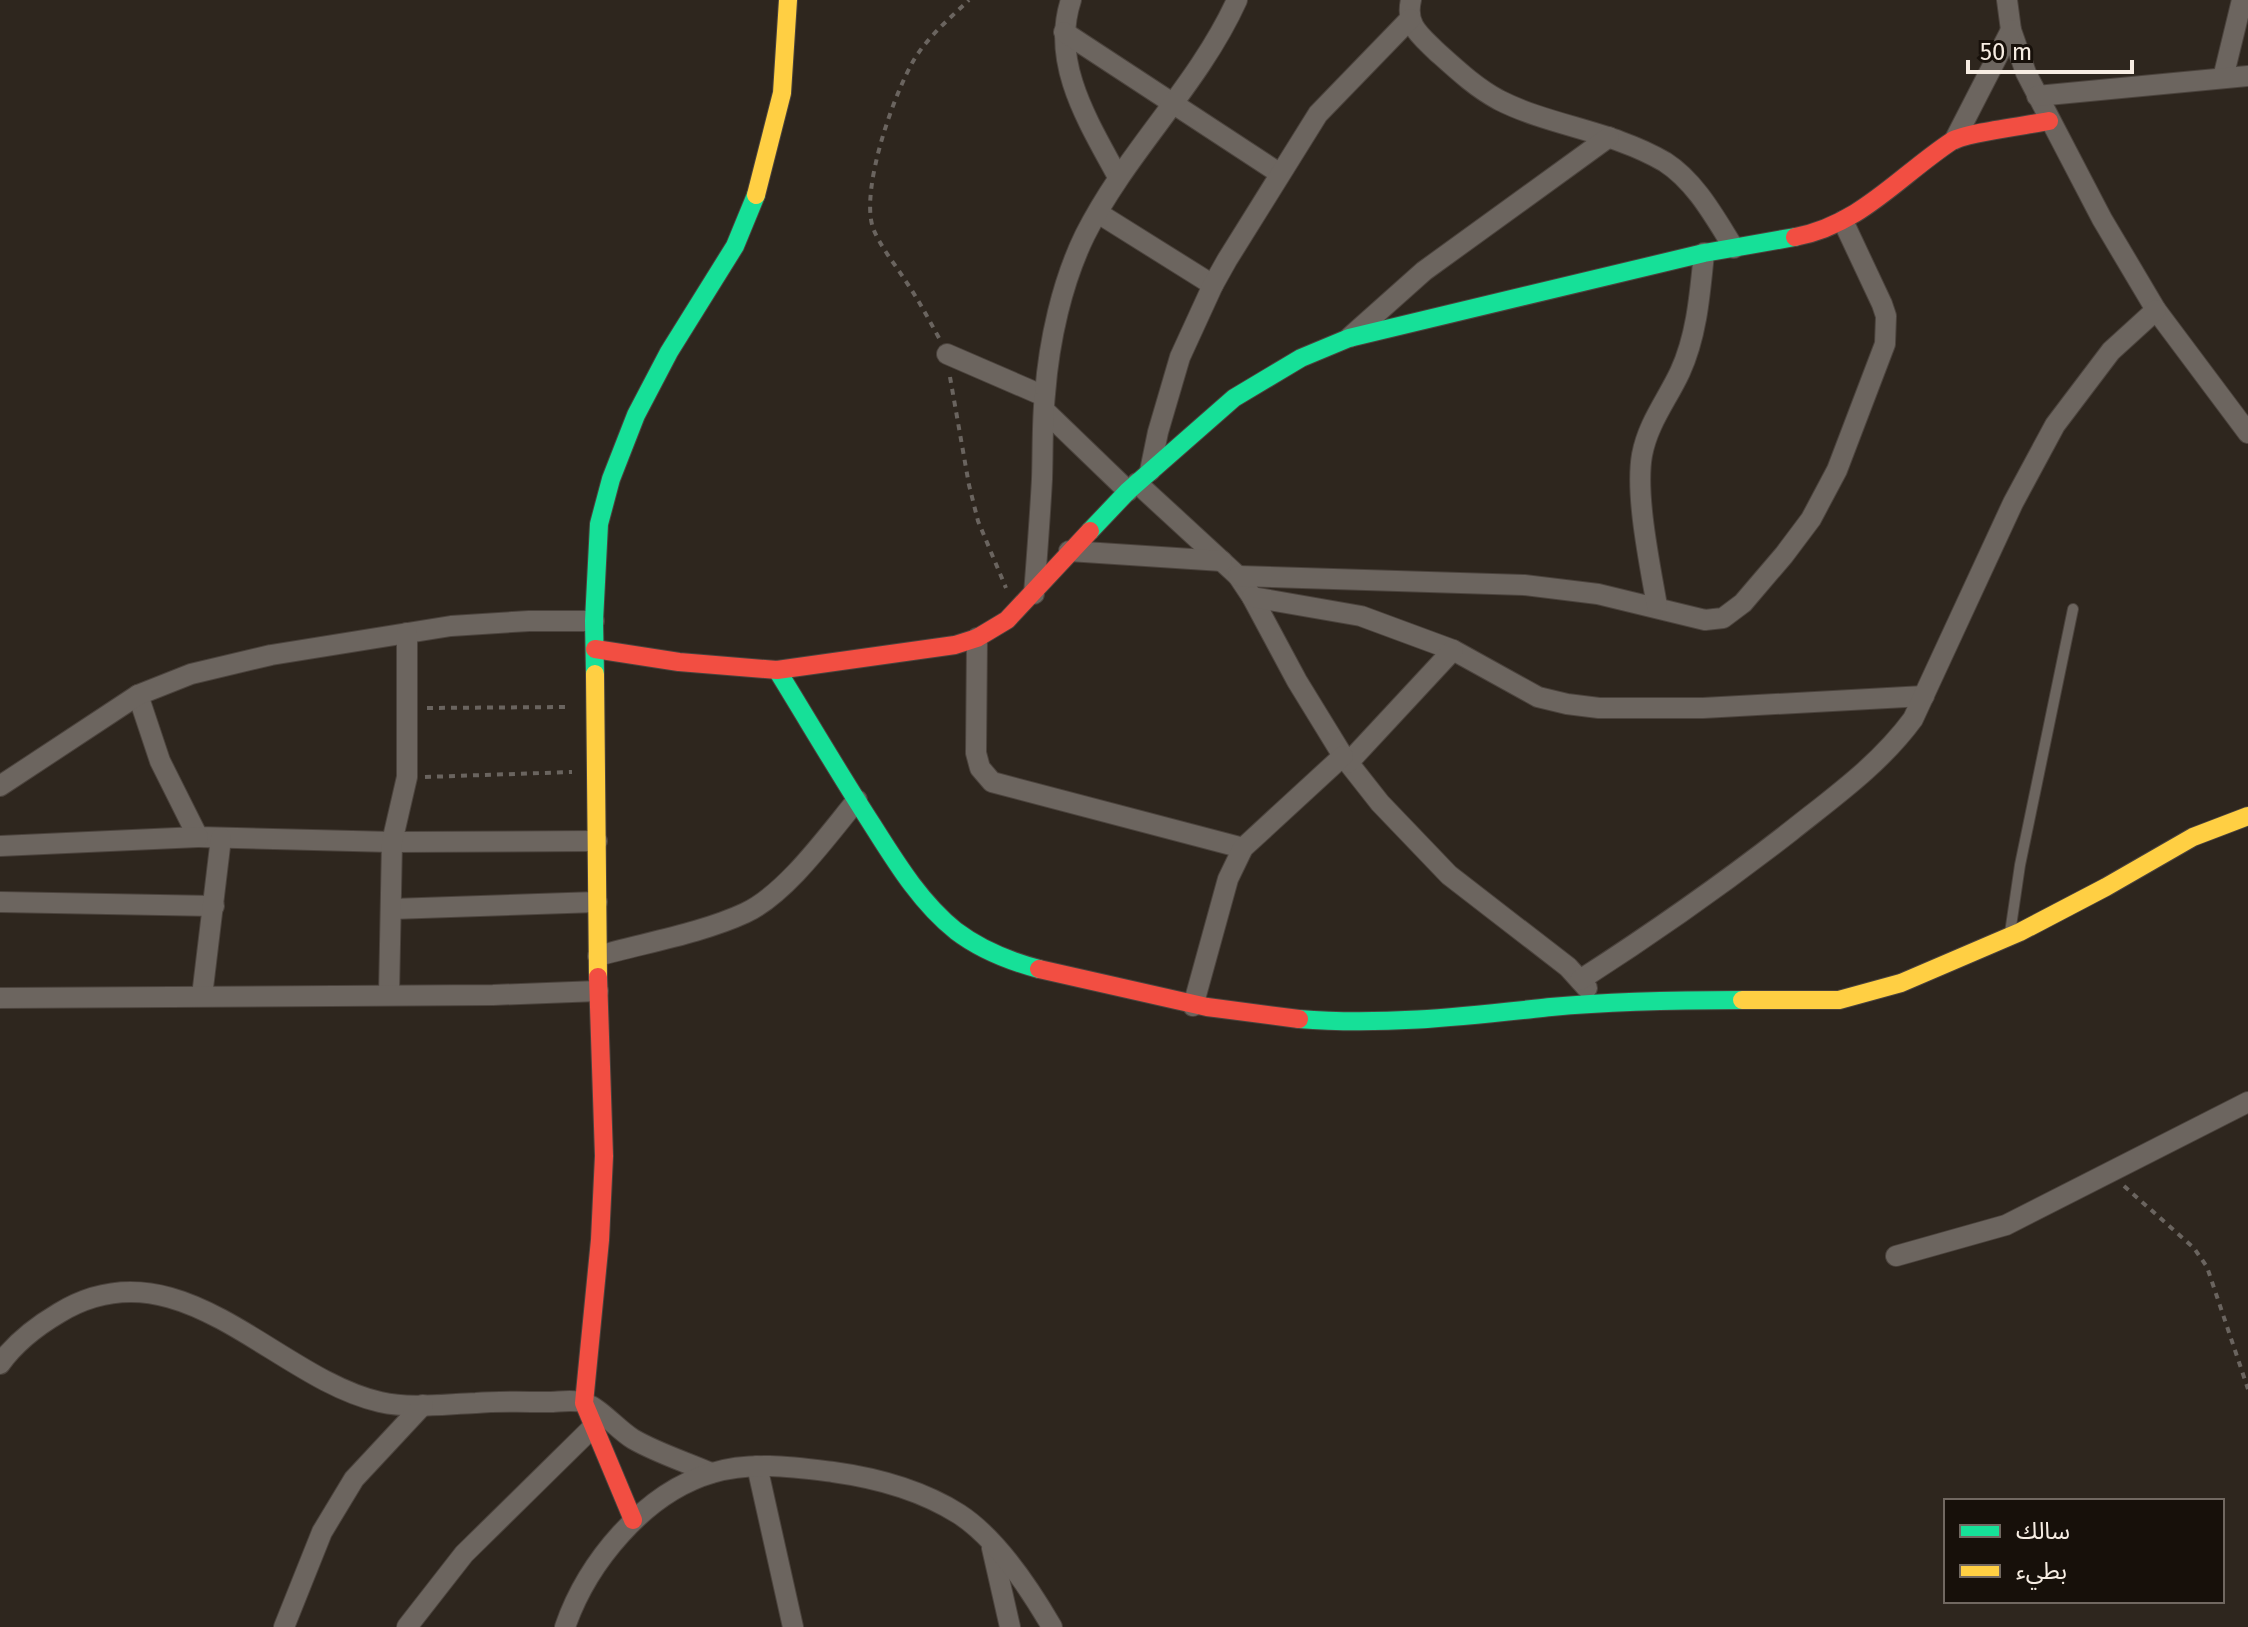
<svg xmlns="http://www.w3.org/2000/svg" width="2248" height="1627" font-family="'Fira Sans','Noto Sans Arabic',sans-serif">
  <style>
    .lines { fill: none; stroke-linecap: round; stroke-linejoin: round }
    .lane-casing { stroke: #4b433d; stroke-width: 12 }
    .street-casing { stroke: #4b433d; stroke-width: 22 }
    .fast-casing { stroke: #4b433d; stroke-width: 20 }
    .slow-casing { stroke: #4b433d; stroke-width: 20 }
    .jam-casing { stroke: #4b433d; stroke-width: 20 }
    .path { stroke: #6a645f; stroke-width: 4; stroke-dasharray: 6 6; stroke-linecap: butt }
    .lane { stroke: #6c655f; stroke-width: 10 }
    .street { stroke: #6c655f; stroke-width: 20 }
    .fast { stroke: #16e098; stroke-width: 18 }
    .slow { stroke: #ffcf43; stroke-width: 18 }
    .jam { stroke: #f24e42; stroke-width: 18 }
  </style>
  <rect width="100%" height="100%" fill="#2e261e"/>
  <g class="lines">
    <!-- lane casing -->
    <g class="lane-casing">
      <polyline id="lane" points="2010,933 2020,865 2073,609"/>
    </g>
    <!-- street casing -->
    <g class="street-casing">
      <g id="street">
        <path d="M1071 0C1050 63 1089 123 1118 177"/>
        <path d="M1411 0C1405 25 1420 35 1436 51 1456 69 1475 87 1499 100 1550 126 1613 131 1665 162 1696 182 1715 218 1734 248"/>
        <polyline points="2007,0 2011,30 2026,73 2102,219 2156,310 2248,433"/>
        <polyline points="1064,32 1279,173"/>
        <polyline points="2223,78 2242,0"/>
        <polyline points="2037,96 2248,76"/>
        <polyline points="1955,139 2011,30"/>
        <polyline points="1098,213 1213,285"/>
        <polyline points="1350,337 1424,271 1609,137"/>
        <polyline points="947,354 1044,396"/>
        <polyline points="1044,410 1128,491"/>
        <polyline points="1150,471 1158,432 1180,357 1213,285 1227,260 1318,114 1410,19"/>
        <polyline points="1137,483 1238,576 1252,597 1297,681 1343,756 1380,803 1449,875 1568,967 1587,988"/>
        <polyline points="1069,551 1222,561"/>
        <polyline points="1238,576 1524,585 1598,594 1705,620 1723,618 1743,603 1784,555 1811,519 1837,470 1885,344 1886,316 1882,304 1843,221"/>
        <path d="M1034 594C1037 556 1040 517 1042 479 1043 451 1042 422 1045 394 1049 341 1062 282 1085 235 1127 151 1198 86 1237 0"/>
        <polyline points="1252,597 1361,616 1453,650 1538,697 1567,704 1599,708 1703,708 1924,696"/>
        <path d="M1657 606C1650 565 1635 495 1642 455 1648 423 1667 400 1680 372 1697 335 1700 293 1704 253"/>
        <polyline points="977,638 976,753 980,768 992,782 1243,848"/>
        <polyline points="138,695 160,761 198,837 392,842 597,841"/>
        <polyline points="1348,763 1453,650"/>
        <polyline points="0,786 138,695 191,674 271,655 451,626 529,621 594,621"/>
        <polyline points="0,846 198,837"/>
        <polyline points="0,902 214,906"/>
        <polyline points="392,909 597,902"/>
        <path d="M598 956C644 943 702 933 745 913 786 894 828 835 857 800"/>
        <path d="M1580 980C1653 933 1723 884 1791 831 1835 796 1880 764 1913 719L2013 503 2055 425 2111 351 2156 310"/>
        <polyline points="389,995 392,842 407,777 407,633"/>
        <polyline points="202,996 221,838"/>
        <polyline points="0,998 493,995 598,991"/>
        <polyline points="1193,1006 1228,879 1243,848 1343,756"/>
        <polyline points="1896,1256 2006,1225 2248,1102"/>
        <path d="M0 1364C15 1343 37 1326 59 1313 179 1240 274 1378 380 1402 411 1409 445 1404 476 1403 500 1401 525 1402 549 1402 559 1402 575 1399 585 1403 601 1409 618 1430 633 1439 657 1453 686 1462 711 1473"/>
        <polyline points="757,1466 793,1627"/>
        <polyline points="992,1548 1010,1627"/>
        <polyline points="284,1627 322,1532 354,1479 423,1405"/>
        <polyline points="407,1627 464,1554 593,1427"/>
        <path d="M565 1627C587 1563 644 1493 712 1473 751 1461 793 1467 833 1472 877 1478 921 1490 959 1514 996 1538 1030 1589 1052 1627"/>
      </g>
    </g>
    <!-- fast casing -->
    <g class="fast-casing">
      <g id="fast">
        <polyline points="1090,531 1128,491 1234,398 1301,358 1349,338 1704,253 1795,237"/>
        <path d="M777 670C809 722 840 775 873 826 897 864 921 903 956 931 981 950 1009 961 1039 969"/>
        <polyline points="595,674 594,621 599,524 611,479 636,415 669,352 735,246 756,195"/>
        <path d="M1299 1019C1385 1026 1467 1016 1551 1007 1614 1001 1678 1000 1742 1000"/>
      </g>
    </g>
    <!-- slow casing -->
    <g class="slow-casing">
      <g id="slow">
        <polyline points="756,195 782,93 788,0"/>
        <polyline points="595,674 598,977"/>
        <polyline points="1742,1000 1839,1000 1901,983 2020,932 2106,887 2193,837 2248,816"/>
      </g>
    </g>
    <!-- jam casing -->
    <g class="jam-casing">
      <g id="jam">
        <path d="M1795 237C1860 225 1899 176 1952 141 1965 133 2029 125 2049 121"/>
        <polyline points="595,649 679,662 777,670 955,645 977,638 1007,620 1090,531"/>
        <polyline points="1039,969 1207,1007 1299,1019"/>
        <polyline points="598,977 604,1156 600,1240 584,1403 633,1520"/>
      </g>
    </g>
    <!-- path -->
    <g class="path">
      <path d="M939 338C928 318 918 299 905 280 894 263 880 246 873 228 860 189 894 93 915 58 929 36 950 18 969 0"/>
      <polyline points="950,377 969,485 978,521 1006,588"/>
      <polyline points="427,708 570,707"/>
      <polyline points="425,777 572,772"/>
      <polyline points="2124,1186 2194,1248 2207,1267 2248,1389"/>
    </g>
    <!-- lane -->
    <use href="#lane" class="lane"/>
    <!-- street -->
    <use href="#street" class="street"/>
    <!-- fast -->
    <use href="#fast" class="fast"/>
    <!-- slow -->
    <use href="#slow" class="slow"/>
    <!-- jam -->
    <use href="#jam" class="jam"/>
  </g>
  <!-- legend -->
  <rect x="1944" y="1499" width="280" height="104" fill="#17100a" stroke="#716861" stroke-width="2"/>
  <rect x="1960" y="1525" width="40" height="12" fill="#16e098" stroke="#716861" stroke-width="2"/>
  <text x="2016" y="1539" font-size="24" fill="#f7ede3">سالك</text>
  <rect x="1960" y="1565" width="40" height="12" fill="#ffcf43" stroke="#716861" stroke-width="2"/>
  <text x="2016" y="1579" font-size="24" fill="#f7ede3">بطيء</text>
  <!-- scale -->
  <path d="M1968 60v12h164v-12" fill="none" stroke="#f7ede3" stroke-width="4"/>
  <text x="1980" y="60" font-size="24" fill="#f7ede3" stroke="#17100a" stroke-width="6" paint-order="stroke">50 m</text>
</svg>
